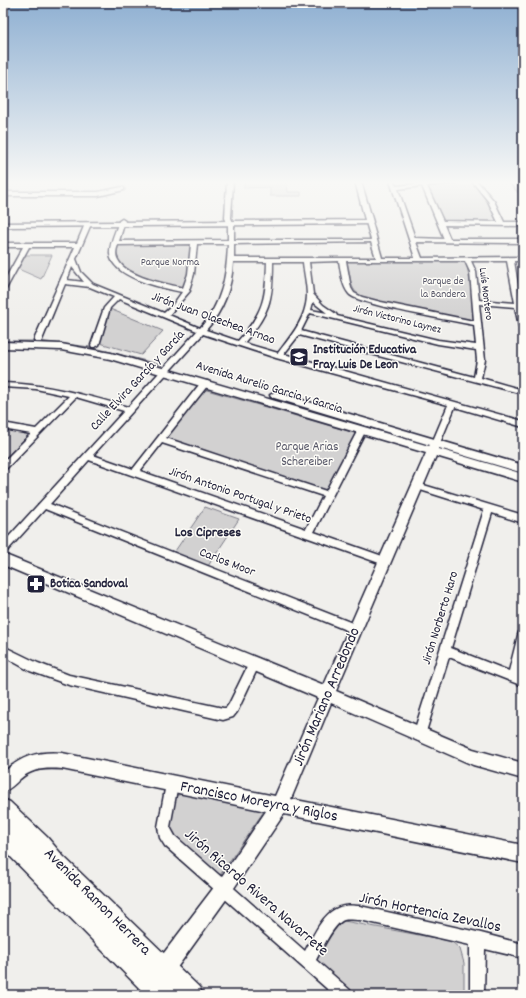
<svg xmlns="http://www.w3.org/2000/svg" width="526" height="998" font-family="Dekko,sans-serif">
  <style>
    .green { fill: #d2d1d1; stroke: #7a7a86 }
    .lines { fill: none; stroke-linecap: round; stroke-linejoin: round }
    .street-casing { stroke: #22223b; stroke-width: 3 }
    .secondary-casing { stroke: #22223b; stroke-width: 3 }
    .primary-casing { stroke: #22223b; stroke-width: 3 }
    .street { fill: #fdfcf7; fill-rule: evenodd }
    .secondary { fill: #fdfcf7; fill-rule: evenodd }
    .primary { fill: #fdfcf7; fill-rule: evenodd }
    .labels { text-anchor: middle; dominant-baseline: central; stroke-width: 3; stroke-linejoin: round; paint-order: stroke }
    .far-park-label { font-size: 11px; fill: #575768; stroke: #fdfcf7 }
    .far-street-label { font-size: 11px; fill: #22223b; stroke: #fdfcf7 }
    .street-label { font-size: 13px; fill: #22223b; stroke: #fdfcf7 }
    .poi-label { font-size: 13px; font-weight: bold; fill: #22223b; stroke: #fdfcf7; text-anchor: start }
    .park-label { font-size: 13px; fill: #575768; stroke: #fdfcf7 }
    .neighbourhood-label { font-size: 14px; font-weight: bold; fill: #22223b; stroke: #fdfcf7 }
    .near-street-label { font-size: 16px; fill: #22223b; stroke: #fdfcf7 }
  </style>
  <rect width="100%" height="100%" fill="#f0efec"/>
  <filter id="ink" filterUnits="userSpaceOnUse"><feTurbulence type="fractalNoise" baseFrequency=".025" numOctaves="2"/><feDisplacementMap in="SourceGraphic" scale="8" xChannelSelector="R" yChannelSelector="G"/><feConvolveMatrix kernelMatrix="1 2 1 2 8 2 1 2 1" color-interpolation-filters="sRGB"/></filter>
  <g filter="url(#ink)">
    <!-- green -->
    <g class="green">
      <polygon points="244,181 287,182 288,192 301,192 301,196 270,196 270,187 244,188"/>
      <polygon points="464,181 474,181 489,201 497,222 445,222 442,220 427,185"/>
      <path d="M192 243 185 289C169 284 127 277 118 262 115 256 116 251 118 244Z"/>
      <polygon points="22,255 52,255 41,279 16,268"/>
      <path d="M353 260 466 261 471 288 475 321 373 301C347 292 353 285 347 261Z"/>
      <polygon points="110,309 163,331 141,355 100,343"/>
      <polygon points="3,341 38,341 91,347 162,365 159,368 90,349 3,343"/>
      <polygon points="203,390 207,390 358,434 324,497 161,442"/>
      <polygon points="3,429 29,434 3,460"/>
      <polygon points="205,507 239,519 208,566 173,554"/>
      <path d="M182 794 264 811 220 875C205 864 169 843 170 823 171 814 174 805 175 796Z"/>
      <polygon points="344,921 451,941 460,949 464,963 464,995 352,995 313,962 329,931"/>
    </g>
    <g class="lines">
      <!-- street casing -->
      <g class="street-casing">
        <g id="street">
          <path d="M227 181H233L231 218 234 225V240H371L366 222 369 220 372 222 382 258H415L390 181H394L396 186 446 181H458L456 183 427 186 443 221 498 222 488 201 472 181H477L494 201 504 222H523V226L444 225 450 239H523V243L416 242 422 258 523 257V261H514L521 304H523V333L520 331 515 307 479 304 485 360 481 378 523 390V394L299 335 284 354 523 421V427L455 407 440 443 439 445H433L432 443 448 405 276 358 203 334 93 455 133 469 202 381H208V385L166 438 326 491 359 428H365L366 430 314 532 388 558 390 561 388 564 385 565 382 564 89 460 50 504 360 626 361 629 360 632 356 634 45 509 6 552 3 553V543L124 411 76 397 6 469 3 470V462L31 434 3 429V423L36 429 69 396 36 389 3 387V383C47 384 86 395 128 407L197 331 119 299 110 308 99 345 95 347H92L91 345 104 308 114 297 90 287 65 284 42 340 41 342H35L34 340 75 247H29L6 289 3 291V283L23 247H3V243H77L85 224 90 223 91 224 76 259 81 272 93 284 164 313 172 306 182 292C163 288 112 278 110 254 109 244 116 231 119 221L122 219 125 221 119 241 228 240V225L225 218ZM422 186 444 239 415 238 398 189ZM371 242 376 258H234V244ZM191 244 188 274 183 288C167 284 126 277 118 260 115 255 116 250 118 245ZM197 244H228C227 275 222 304 200 328L169 315 190 291 189 290 194 274ZM339 261C341 272 342 286 349 294 358 305 454 321 474 325L476 345 438 340 337 316 336 314 323 305 313 294 309 262ZM346 261H465L470 272 474 321 381 302 362 297 354 293 351 288ZM471 261H507L515 303 479 300 476 272ZM233 262H267C266 300 263 312 238 341L206 330C223 311 232 287 233 262ZM273 262H303C304 273 307 284 307 296 306 319 291 336 278 353L244 343C269 314 273 301 273 262ZM72 267 84 282 67 280ZM313 302 327 313 311 310ZM310 313 438 344 476 350 477 360 474 377 301 331ZM162 443 323 496 306 529 140 471Z"/>
          <polygon points="508,181 514,181 523,191 523,196"/>
          <polygon points="122,187 124,188 124,190 98,196 3,196 3,192 98,192"/>
          <polygon points="417,483 523,515 523,523 492,513 451,648 509,671 518,635 519,632 523,630 523,658 519,674 523,676 523,686 449,657 425,735 423,739 419,741 415,739 413,735 484,510 414,488 413,486"/>
          <polygon points="3,646 38,663 69,675 223,708 226,708 229,704 251,659 255,658 259,659 260,663 237,712 233,717 223,720 69,685 30,671 3,656"/>
          <path d="M172 778 176 780 178 784 170 827 175 836 305 951C314 935 324 909 344 906 349 905 355 906 360 906L477 932 523 944V958L485 949 484 995H470V945L360 920C355 920 348 919 344 920 334 923 321 951 316 960L350 990 352 995H334L165 846 160 838 158 827 166 784 168 780Z"/>
        </g>
      </g>
      <!-- secondary casing -->
      <g class="secondary-casing">
        <g id="secondary">
          <polygon points="3,181 9,181 5,187 3,188"/>
          <polygon points="355,181 361,181 373,222 372,224 3,227 3,223 365,220"/>
          <path d="M3 342 61 344 111 353 429 446 430 445 271 397 270 395 275 392 523 465V473L439 448V449L523 474V482L436 456 336 691 473 749 523 763V779L473 765 331 703 291 799 523 845V863L284 814 230 894 171 976 164 979 157 976 154 969 157 962 218 882 266 811 62 769C46 768 33 768 20 779 15 784 10 789 3 792V773C21 756 38 751 62 753L275 796 318 698 3 565V554L324 685 426 453 110 359 61 350 3 348Z"/>
        </g>
      </g>
      <!-- primary casing -->
      <g class="primary-casing">
        <polygon id="primary" points="3,799 10,802 47,837 63,856 199,987 203,995 174,995 173,994 174,995 146,995 3,849 3,825 7,826 3,823"/>
      </g>
      <!-- street -->
      <use href="#street" class="street"/>
      <!-- secondary -->
      <use href="#secondary" class="secondary"/>
      <!-- primary -->
      <use href="#primary" class="primary"/>
    </g>
  </g>
  <!-- sky -->
  <linearGradient id="sky" x2="0" y2="1"><stop stop-color="#8fb0d2"/><stop offset="0.57" stop-color="#f8f8f6"/><stop offset="1" stop-color="#f8f8f6" stop-opacity="0"/></linearGradient>
  <rect width="526" height="320" fill="url(#sky)"/>
  <!-- icons -->
  <defs>
    <g id="school-square" transform="scale(1)"><rect x="-9" y="-9" width="18" height="18" rx="4" fill="#22223b" stroke="#fdfcf7"/><path d="M0-5L7-2L0 1L-7-2ZM-4 1L0 2.5L4 1V4Q0 6-4 4Z" fill="#fff"/></g>
    <g id="pharmacy-square" transform="scale(1)"><rect x="-9" y="-9" width="18" height="18" rx="4" fill="#22223b" stroke="#fdfcf7"/><path d="M-2-6h4v4h4v4h-4v4h-4v-4h-4v-4h4Z" fill="#fff"/></g>
  </defs>
  <g fill-rule="evenodd">
    <use href="#school-square" x="299" y="357"/>
    <use href="#pharmacy-square" x="36" y="584"/>
  </g>
  <g class="labels">
    <!-- far-park labels -->
    <g class="far-park-label">
      <text x="170" y="263">Parque Norma</text>
      <text x="443" y="282">Parque de<tspan x="443" dy="13">la Bandera</tspan></text>
    </g>
    <!-- far-street labels -->
    <g class="far-street-label">
      <text transform="translate(485 294) rotate(83)">Luís Montero</text>
      <text transform="translate(397 320) rotate(14)">Jirón Victorino Laynez</text>
    </g>
    <!-- street labels -->
    <g class="street-label">
      <text transform="translate(213 319) rotate(20)">Jirón Juan Olaechea Arnao</text>
      <text transform="translate(138 381) rotate(-47)">Calle Elvira García y García</text>
      <text transform="translate(269 388) rotate(17)">Avenida Aurelio Garcia y Garcia</text>
      <text transform="translate(240 496) rotate(19)">Jirón Antonio Portugal y Prieto</text>
      <text transform="translate(227 563) rotate(21)">Carlos Moor</text>
      <text transform="translate(441 618) rotate(-73)">Jirón Norberto Haro</text>
    </g>
    <!-- poi labels -->
    <g class="poi-label">
      <text x="313" y="350">Institución Educativa<tspan x="313" dy="15">Fray Luis De Leon</tspan></text>
      <text x="50" y="584">Botica Sandoval</text>
    </g>
    <!-- park labels -->
    <g class="park-label">
      <text x="307" y="447">Parque Arias<tspan x="307" dy="15">Schereiber</tspan></text>
    </g>
    <!-- neighbourhood labels -->
    <g class="neighbourhood-label">
      <text x="208" y="533">Los Cipreses</text>
    </g>
    <!-- near-street labels -->
    <g class="near-street-label">
      <text transform="translate(327 697) rotate(-67)">Jirón Mariano Arredondo</text>
      <text transform="translate(259 802) rotate(11)">Francisco Moreyra y Riglos</text>
      <text transform="translate(256 893) rotate(41)">Jirón Ricardo Rivera Navarrete</text>
      <text transform="translate(97 902) rotate(45)">Avenida Ramon Herrera</text>
      <text transform="translate(430 913) rotate(12)">Jirón Hortencia Zevallos</text>
    </g>
  </g>
  <!-- margin -->
  <rect width="526" height="998" fill="none" stroke="#fdfcf7" stroke-width="16"/>
  <rect x="8" y="8" width="510" height="982" fill="none" stroke="#22223b" stroke-width="1.5" filter="url(#ink)"/>
</svg>
